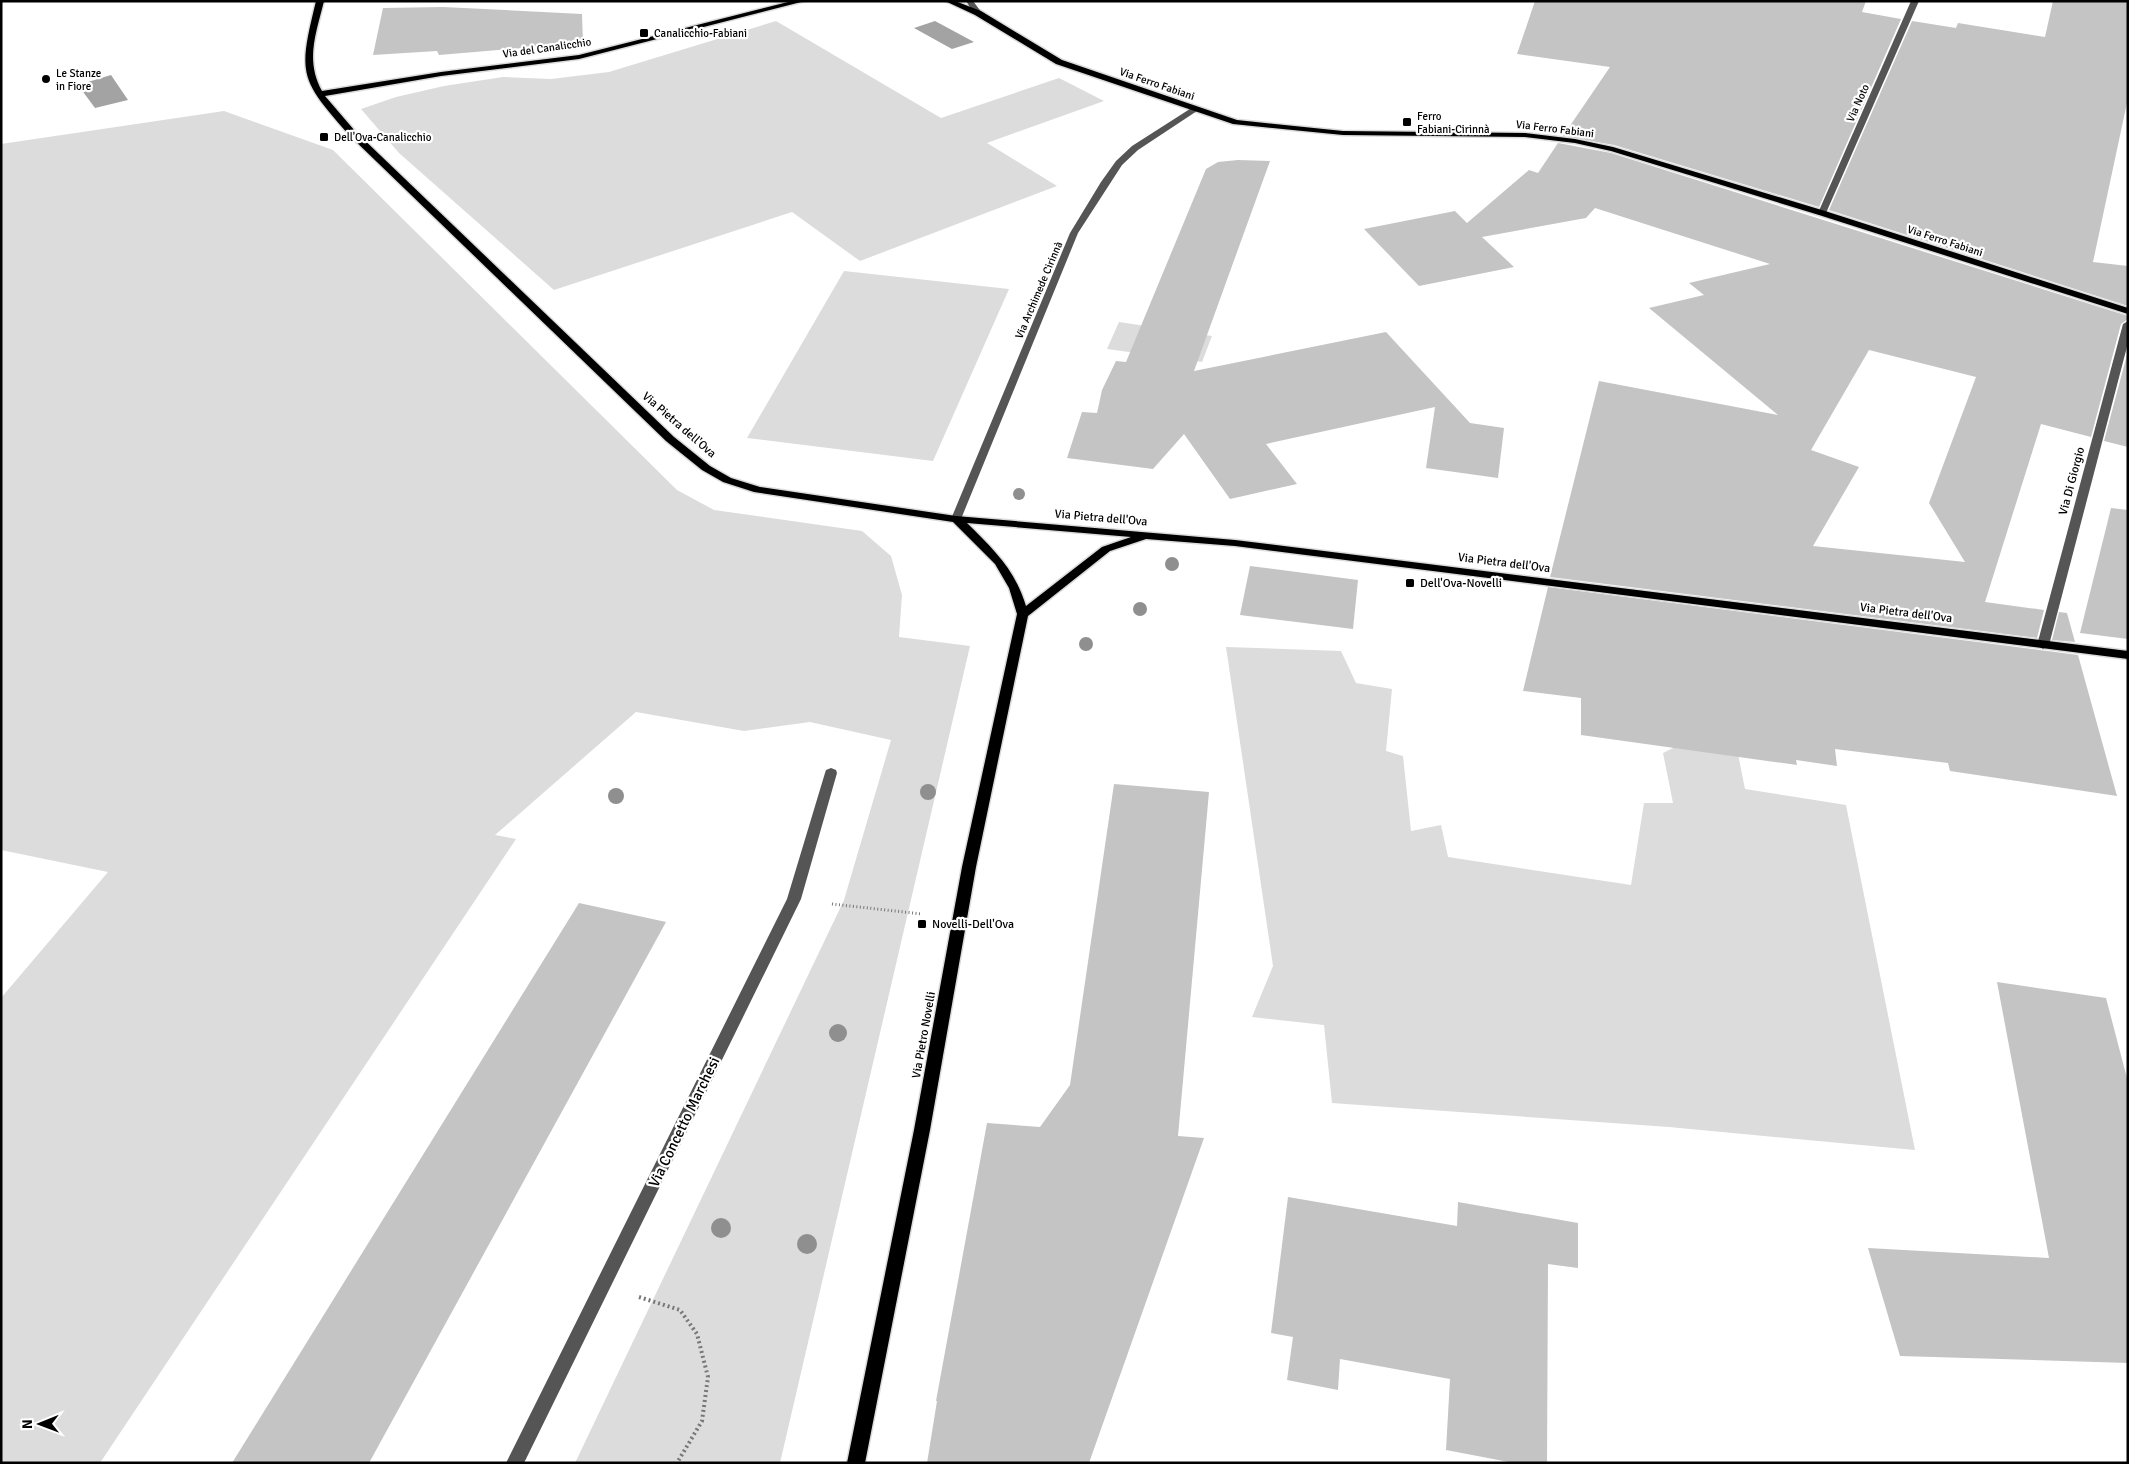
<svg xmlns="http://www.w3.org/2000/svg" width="2129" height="1464" font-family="Signika,sans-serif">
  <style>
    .green { fill: #dcdcdc }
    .water { fill: #a3a3a3 }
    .building { fill: #c4c4c4; fill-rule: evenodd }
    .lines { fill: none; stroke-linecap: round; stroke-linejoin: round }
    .major-casing { stroke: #dbdbdb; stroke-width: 3 }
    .path-far1 { stroke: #777; stroke-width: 3; stroke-dasharray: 1 2.5; stroke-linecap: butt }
    .path { stroke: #777; stroke-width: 4; stroke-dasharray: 2 3; stroke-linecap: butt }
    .minor { fill: #555; fill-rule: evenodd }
    .major { fill: #000; fill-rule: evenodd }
    .tree { fill: #8f8f8f }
    .poi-dot { fill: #000; stroke: #fff; stroke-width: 2 }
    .labels { text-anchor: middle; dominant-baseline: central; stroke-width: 4.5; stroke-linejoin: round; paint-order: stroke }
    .far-poi-label { font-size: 11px; fill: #000; stroke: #fff; text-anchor: start }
    .far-street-label { font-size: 11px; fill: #000; stroke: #fff }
    .street-label { font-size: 12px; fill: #000; stroke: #fff }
    .poi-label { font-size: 12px; fill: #000; stroke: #fff; text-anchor: start }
    .near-street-label { font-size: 15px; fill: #000; stroke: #fff }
  </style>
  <rect width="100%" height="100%" fill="#fff"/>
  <!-- green -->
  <g class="green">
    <polygon points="776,21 941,118 1059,78 1104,101 987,143 1057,186 860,261 792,212 554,290 399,153 361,109 396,97 444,86 503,77 551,79 609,72"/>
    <polygon points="224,111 333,150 677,490 714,510 862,531 891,556 902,595 899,637 970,646 780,1463 575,1463 844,900 891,740 810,722 744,731 636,712 495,835 516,839 100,1463 1,1463 1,998 108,872 1,850 1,144"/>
    <polygon points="844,271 1009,289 933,461 747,438"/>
    <polygon points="1119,322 1212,336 1202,362 1107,349"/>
    <polygon points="1226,647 1341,651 1356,683 1392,689 1386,751 1403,756 1411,831 1441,825 1448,857 1631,885 1644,803 1673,803 1663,753 1673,748 1680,705 1729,709 1745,789 1846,805 1915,1150 1669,1127 1332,1103 1324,1025 1252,1017 1273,966"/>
  </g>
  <!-- water -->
  <g class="water">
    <polygon points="935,21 974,42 952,49 914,28"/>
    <polygon points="111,75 128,100 95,108 78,85"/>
  </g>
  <!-- building -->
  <g class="building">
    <polygon points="1535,1 1866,1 1862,12 1901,19 1819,207 1614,145 1563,136 1610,67 1517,54"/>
    <polygon points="2053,1 2128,1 2128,98 2093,262 2128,266 2128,306 1829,210 1912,21 1956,28 1958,23 2045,37"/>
    <polygon points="443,7 582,14 583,43 439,55 437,51 373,55 383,8"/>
    <path d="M1558 143 1611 153 2128 316V319L2121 324 2091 437 2041 424 1985 602 2044 610 2037 638 1550 577 1599 381 1778 415 1649 308 1704 295 1689 283 1770 264 1595 208 1586 218 1482 237 1514 267 1419 286 1364 229 1455 211 1467 223 1529 170 1538 173ZM1869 350 1976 377 1929 503 1965 562 1813 546 1859 467 1811 450Z"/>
    <polygon points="1238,160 1270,161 1194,371 1386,332 1470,423 1504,428 1498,478 1426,468 1435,407 1266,444 1297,484 1230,499 1184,434 1153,469 1067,458 1082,412 1097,413 1102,390 1116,361 1126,362 1206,169 1218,162"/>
    <polygon points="2128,351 2128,447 2104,441"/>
    <polygon points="2111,508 2128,510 2128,639 2080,633"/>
    <polygon points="1250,566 1358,580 1353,629 1240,615"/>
    <polygon points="1548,587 2078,655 2117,796 1950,771 1948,763 1835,749 1837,766 1796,760 1797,765 1581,735 1581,698 1523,691"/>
    <polygon points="2059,612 2067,613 2075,642 2052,640"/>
    <polygon points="1114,784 1209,792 1178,1136 1204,1138 1089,1463 927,1463 937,1401 936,1401 987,1123 1040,1127 1070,1085"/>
    <polygon points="579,903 666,922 369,1463 232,1463"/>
    <polygon points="1997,982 2106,998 2128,1082 2128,1363 1900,1356 1868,1248 2049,1258"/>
    <polygon points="1288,1197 1457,1226 1458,1202 1578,1223 1578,1268 1548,1264 1547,1463 1514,1463 1446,1450 1450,1379 1340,1359 1338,1390 1287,1380 1293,1337 1271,1333"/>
  </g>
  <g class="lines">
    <!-- major casing -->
    <g class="major-casing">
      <g id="major">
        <path d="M316 1H324C316 34 305 60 322 91L441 72 579 55 792 1H805L579 59 441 76 325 96 355 131 674 437 710 466 731 478 760 487 956 516 1235 540 2128 651V659L1235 546 1146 539 1110 551 1028 616 976 867 930 1130 865 1463H847L914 1130 962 867 1017 614 1009 588 995 564 953 522 754 492 723 482 702 470 666 441 349 135C299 78 298 75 316 1ZM967 523 1131 537 1102 547 1026 606C1015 569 993 549 967 523Z"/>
        <polygon points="945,1 955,1 981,11 1062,60 1237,120 1343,131 1525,133 1575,139 1613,147 1825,211 2128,308 2128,314 1819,215 1611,151 1575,143 1525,137 1343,135 1233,124 1056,64 975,15"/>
      </g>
    </g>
    <!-- path-far1 -->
    <polyline class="path-far1" points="832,904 922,914"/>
    <!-- path -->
    <polyline class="path" points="639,1297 680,1310 697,1334 708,1377 702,1421 677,1463"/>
    <!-- minor -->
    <g class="minor">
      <polygon points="966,1 973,1 982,13 981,15 975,15"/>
      <polygon points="1911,1 1919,1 1826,213 1819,215 1818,213"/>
      <polygon points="1193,107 1200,109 1138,150 1122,165 1078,233 961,519 960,521 952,521 951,519 1070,233 1101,182 1116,161 1132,146"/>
      <polygon points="2128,321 2128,343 2049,645 2043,649 2037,645 2123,324"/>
      <polygon points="831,768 836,770 837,773 801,899 524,1463 506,1463 787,899 825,773 826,770"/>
    </g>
    <!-- major -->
    <use href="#major" class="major"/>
  </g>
  <!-- trees -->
  <g class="tree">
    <circle cx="1019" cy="494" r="6"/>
    <circle cx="1172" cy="564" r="7"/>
    <circle cx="1140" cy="609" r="7"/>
    <circle cx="1086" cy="644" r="7"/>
    <circle cx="928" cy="792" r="8"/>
    <circle cx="616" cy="796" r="8"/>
    <circle cx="838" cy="1033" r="9"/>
    <circle cx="721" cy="1228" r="10"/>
    <circle cx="807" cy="1244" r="10"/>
  </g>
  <!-- markers -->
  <g class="poi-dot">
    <rect x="639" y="28" width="10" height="10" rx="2.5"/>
    <circle cx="46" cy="79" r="5"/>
    <rect x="1402" y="117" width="10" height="10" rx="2.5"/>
    <rect x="319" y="132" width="10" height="10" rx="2.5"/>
    <rect x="1405" y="578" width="10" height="10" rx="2.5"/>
    <rect x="917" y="919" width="10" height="10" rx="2.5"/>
  </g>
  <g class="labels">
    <!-- far-poi labels -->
    <g class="far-poi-label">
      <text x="654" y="33">Canalicchio-Fabiani</text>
      <text x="56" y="73">Le Stanze<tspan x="56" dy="13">in Fiore</tspan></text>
      <text x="1417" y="116">Ferro<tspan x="1417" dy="13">Fabiani-Cirinnà</tspan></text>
      <text x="334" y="137">Dell'Ova-Canalicchio</text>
    </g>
    <!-- far-street labels -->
    <g class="far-street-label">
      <text transform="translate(547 48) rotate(-8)">Via del Canalicchio</text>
      <text transform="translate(1157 84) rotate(19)">Via Ferro Fabiani</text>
      <text transform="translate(1858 103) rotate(-66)">Via Noto</text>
      <text transform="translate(1555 129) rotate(7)">Via Ferro Fabiani</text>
      <text transform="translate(1945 241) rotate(18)">Via Ferro Fabiani</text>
      <text transform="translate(1039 290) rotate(-67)">Via Archimede Cirinnà</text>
    </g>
    <!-- street labels -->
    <g class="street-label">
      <text transform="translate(679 425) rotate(41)">Via Pietra dell'Ova</text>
      <text transform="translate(2072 481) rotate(-75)">Via Di Giorgio</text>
      <text transform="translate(1101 518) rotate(5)">Via Pietra dell'Ova</text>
      <text transform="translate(1504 563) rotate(7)">Via Pietra dell'Ova</text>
      <text transform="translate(1906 613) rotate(7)">Via Pietra dell'Ova</text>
      <text transform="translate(924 1035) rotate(-80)">Via Pietro Novelli</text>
    </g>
    <!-- poi labels -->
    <g class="poi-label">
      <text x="1420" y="583">Dell'Ova-Novelli</text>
      <text x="932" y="924">Novelli-Dell'Ova</text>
    </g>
    <!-- near-street labels -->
    <g class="near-street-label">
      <text transform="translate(684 1122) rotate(-64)">Via Concetto Marchesi</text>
    </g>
  </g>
  <!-- border -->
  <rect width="2129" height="1464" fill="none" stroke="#000000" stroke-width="5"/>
  <!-- north arrow -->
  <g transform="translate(40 1424) rotate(269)" stroke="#ffffff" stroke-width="4" paint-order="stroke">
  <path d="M0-4L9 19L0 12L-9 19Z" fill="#000000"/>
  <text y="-8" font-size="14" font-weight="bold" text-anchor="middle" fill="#000000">N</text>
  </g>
</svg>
